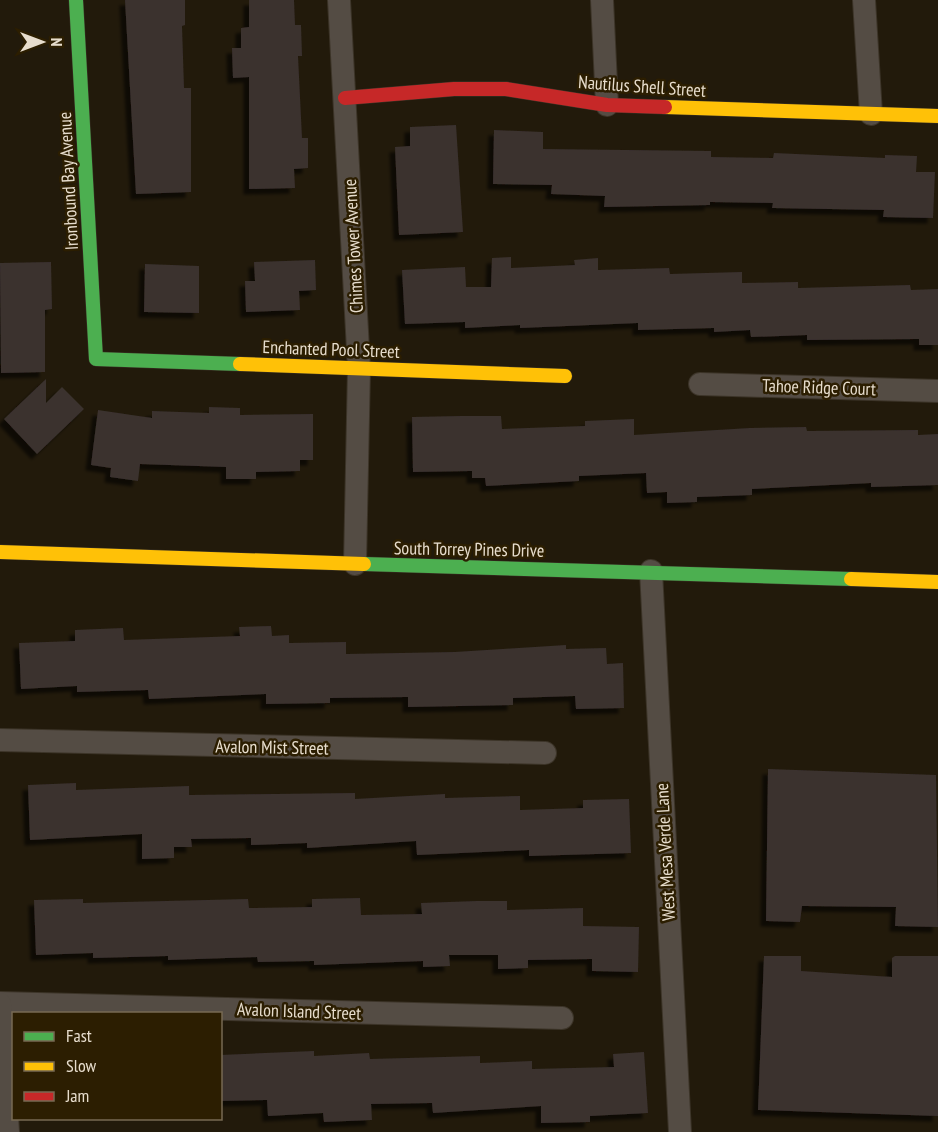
<svg xmlns="http://www.w3.org/2000/svg" width="938" height="1132" font-family="'PT Sans Narrow',sans-serif">
  <style>
    .building { fill: #3a312f; filter: url(#shadow) }
    .lines { fill: none; stroke-linecap: round; stroke-linejoin: round }
    .street-casing { stroke: #3c3428; stroke-width: 24 }
    .fast-casing { stroke: #3c3428; stroke-width: 15 }
    .slow-casing { stroke: #3c3428; stroke-width: 15 }
    .jam-casing { stroke: #3c3428; stroke-width: 15 }
    .street { stroke: #544c44; stroke-width: 22 }
    .fast { stroke: #4caf50; stroke-width: 14 }
    .slow { stroke: #ffc107; stroke-width: 14 }
    .jam { stroke: #c62828; stroke-width: 14 }
    .labels { text-anchor: middle; dominant-baseline: central; stroke-width: 5; stroke-linejoin: round; paint-order: stroke }
    .street-label { font-size: 18px; fill: #e7ddcd; stroke: #2c1e01 }
  </style>
  <defs>
    <filter id="shadow"><feDropShadow dx="-5.5" dy="5.5" stdDeviation="1.5" flood-color="#0009"/></filter>
  </defs>
  <rect width="100%" height="100%" fill="#221a0b"/>
  <!-- building -->
  <g class="building">
    <polygon points="125,0 185,0 185,25 182,26 184,88 191,88 191,192 136,194"/>
    <polygon points="249,0 294,0 295,25 301,25 302,56 298,56 302,138 308,138 308,168 294,169 295,188 249,189 249,77 233,78 232,48 241,48 241,28 249,27"/>
    <polygon points="456,125 463,232 399,235 395,147 410,146 410,127"/>
    <polygon points="494,130 543,132 543,149 711,151 711,157 773,158 774,153 885,158 885,155 917,156 916,172 935,172 933,218 883,217 884,210 772,208 773,203 710,202 710,205 604,207 605,196 551,194 552,185 493,184"/>
    <polygon points="511,257 511,268 575,265 574,260 598,258 598,270 669,268 670,274 742,272 742,283 798,282 798,288 910,285 911,290 938,289 938,345 919,345 919,339 807,340 807,335 751,337 750,330 714,332 714,328 638,330 638,323 520,328 520,325 465,328 465,322 405,324 402,270 465,267 466,287 491,287 492,258"/>
    <polygon points="315,260 316,290 299,291 300,310 246,312 245,281 255,281 254,262"/>
    <polygon points="51,262 52,309 45,310 45,372 1,373 0,263"/>
    <polygon points="145,264 199,266 199,313 144,312"/>
    <polygon points="46,379 46,403 62,387 84,409 37,454 4,419"/>
    <polygon points="209,407 240,408 240,415 313,414 313,460 300,460 300,471 256,472 256,479 226,479 226,467 140,464 138,481 110,477 111,468 91,465 98,410 152,418 152,411 209,413"/>
    <polygon points="461,416 501,416 502,429 585,426 585,421 634,419 634,435 750,428 806,427 807,431 918,430 918,435 938,434 938,485 871,487 871,483 752,489 752,495 697,497 697,502 667,503 667,492 647,493 646,473 579,476 579,481 486,486 485,478 472,478 472,471 413,472 412,417"/>
    <polygon points="271,626 272,636 289,635 289,643 346,642 346,654 455,652 566,645 566,649 606,648 607,664 623,663 624,708 576,709 575,696 513,698 513,705 408,707 408,697 330,698 330,703 266,704 266,694 149,699 148,690 77,692 77,686 21,689 19,643 75,641 75,630 123,628 124,640 240,636 239,627"/>
    <polygon points="768,769 936,775 938,927 895,926 896,907 802,906 800,922 766,921"/>
    <polygon points="76,783 76,790 189,786 189,795 355,793 355,799 445,794 445,798 520,796 520,810 583,808 583,800 629,799 631,853 529,856 529,850 417,855 416,841 307,848 307,843 251,845 251,838 191,839 192,847 174,847 174,858 142,859 142,834 30,840 28,785"/>
    <polygon points="360,898 361,915 422,914 421,903 477,901 507,901 507,910 583,908 583,926 639,927 638,972 592,971 592,959 528,960 528,968 498,969 498,955 449,955 450,966 423,967 423,961 314,965 314,961 258,962 257,957 168,960 168,956 93,958 93,953 36,955 34,900 83,899 83,903 248,899 249,908 312,907 312,899"/>
    <polygon points="764,956 801,956 801,971 892,977 892,958 895,956 938,956 938,1116 758,1110"/>
    <polygon points="314,1051 314,1056 369,1053 370,1059 480,1056 480,1063 532,1061 532,1069 614,1067 613,1054 644,1052 648,1113 590,1116 590,1122 541,1123 541,1106 433,1113 432,1103 371,1104 372,1120 324,1122 323,1113 268,1116 267,1100 220,1101 220,1055"/>
  </g>
  <g class="lines">
    <!-- street casing -->
    <g class="street-casing">
      <g id="street">
        <polyline points="339,0 359,368 355,564"/>
        <polyline points="602,0 607,105"/>
        <polyline points="864,0 871,114"/>
        <polyline points="700,384 938,391"/>
        <polyline points="651,571 680,1132"/>
        <polyline points="0,740 545,753"/>
        <polyline points="0,1003 562,1018"/>
        <polyline points="0,1004 8,1132"/>
      </g>
    </g>
    <!-- fast casing -->
    <g class="fast-casing">
      <g id="fast">
        <polyline points="76,0 96,359 240,364"/>
        <polyline points="364,564 851,579"/>
      </g>
    </g>
    <!-- slow casing -->
    <g class="slow-casing">
      <g id="slow">
        <polyline points="665,107 938,116"/>
        <polyline points="240,364 565,376"/>
        <polyline points="0,552 364,564"/>
        <polyline points="851,579 938,582"/>
      </g>
    </g>
    <!-- jam casing -->
    <g class="jam-casing">
      <polyline id="jam" points="345,98 454,89 506,89 607,105 665,107"/>
    </g>
    <!-- street -->
    <use href="#street" class="street"/>
    <!-- fast -->
    <use href="#fast" class="fast"/>
    <!-- slow -->
    <use href="#slow" class="slow"/>
    <!-- jam -->
    <use href="#jam" class="jam"/>
  </g>
  <g class="labels">
    <!-- street labels -->
    <g class="street-label">
      <text transform="translate(642 86) rotate(4)">Nautilus Shell Street</text>
      <text transform="translate(68 181) rotate(-93)">Ironbound Bay Avenue</text>
      <text transform="translate(353 246) rotate(-93)">Chimes Tower Avenue</text>
      <text transform="translate(331 349) rotate(2)">Enchanted Pool Street</text>
      <text transform="translate(819 387) rotate(2)">Tahoe Ridge Court</text>
      <text transform="translate(469 549) rotate(1)">South Torrey Pines Drive</text>
      <text transform="translate(272 747) rotate(1)">Avalon Mist Street</text>
      <text transform="translate(665 852) rotate(-93)">West Mesa Verde Lane</text>
      <text transform="translate(299 1011) rotate(2)">Avalon Island Street</text>
    </g>
  </g>
  <!-- legend -->
  <rect x="12" y="1012" width="210" height="108" fill="#2c1e01" stroke="#776a53" stroke-width="1.5"/>
  <rect x="24" y="1032" width="30" height="9" fill="#4caf50" stroke="#776a53" stroke-width="1.5"/>
  <text x="66" y="1042" font-size="18" fill="#e7ddcd">Fast</text>
  <rect x="24" y="1062" width="30" height="9" fill="#ffc107" stroke="#776a53" stroke-width="1.5"/>
  <text x="66" y="1072" font-size="18" fill="#e7ddcd">Slow</text>
  <rect x="24" y="1092" width="30" height="9" fill="#c62828" stroke="#776a53" stroke-width="1.5"/>
  <text x="66" y="1102" font-size="18" fill="#e7ddcd">Jam</text>
  <!-- north arrow -->
  <g transform="translate(42 42) rotate(90)" stroke="#2c1e01" stroke-width="4.5" paint-order="stroke">
  <path d="M0-4.5L10 22L0 15L-10 22Z" fill="#e7ddcd"/>
  <text y="-9" font-size="16" font-weight="bold" text-anchor="middle" fill="#e7ddcd">N</text>
  </g>
</svg>
